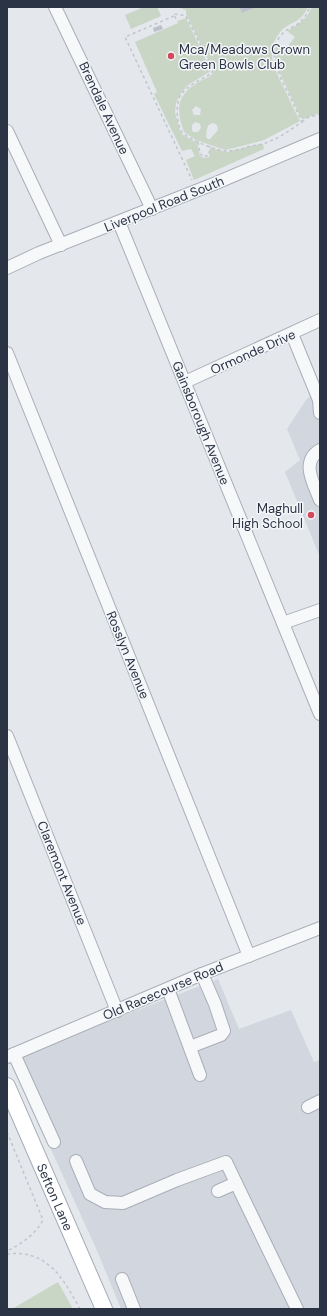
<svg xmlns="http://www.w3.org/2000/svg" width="327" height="1316" font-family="'DM Sans',sans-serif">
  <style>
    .built { fill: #d2d6de }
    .green { fill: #c9d6c5; fill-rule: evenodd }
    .building { fill: #bbc0ca }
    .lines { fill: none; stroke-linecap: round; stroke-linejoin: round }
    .minor-casing { stroke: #a9aeb7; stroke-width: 14 }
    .major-casing { stroke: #a3abb8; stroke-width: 18 }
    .path { stroke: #c2c5cb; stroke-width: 1.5; stroke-dasharray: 3 3; stroke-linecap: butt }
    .minor { stroke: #f7f8fa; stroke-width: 12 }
    .major { stroke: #fff; stroke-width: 16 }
    .poi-dot { fill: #d1495b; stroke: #f4f6f9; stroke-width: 1.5 }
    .labels { text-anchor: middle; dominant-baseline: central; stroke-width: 3; stroke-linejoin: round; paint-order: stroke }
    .poi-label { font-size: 13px; fill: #2b3445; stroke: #f4f6f9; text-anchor: start }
    .street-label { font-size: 13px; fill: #2b3445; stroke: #f4f6f9 }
  </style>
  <rect width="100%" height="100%" fill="#e4e7ec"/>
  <!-- built -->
  <g class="built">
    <polygon points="320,387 320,557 285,472 300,460 287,429 306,400"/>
    <polygon points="218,979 239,1029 291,1010 314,1062 320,1060 320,1309 121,1309 98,1253 10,1059"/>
  </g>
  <!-- green -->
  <g class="green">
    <polygon points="144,7 157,7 161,16 131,29 125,15"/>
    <path d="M177 7H239L242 13 257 7H308C301 23 291 21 281 31 264 51 274 68 284 88 289 99 294 110 300 121L264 140 234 148 225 150 196 140 184 132C175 107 177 94 202 80 207 78 212 76 214 71L186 14V10ZM196 106 201 109 200 115H194L192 110ZM195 122 198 123 200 124 201 128 198 132H193L192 130V125ZM213 123 217 125 218 130 210 139H208L206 137C207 131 206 124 213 123Z"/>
    <path d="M312 7H320V113L303 119 301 118 277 67C275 60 274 53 276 46L284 51 295 37 287 31C298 24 307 20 312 7Z"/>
    <polygon points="186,18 211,71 188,85 181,93 176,103 175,112 180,131 183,135 197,143 200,156 204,158 209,157 210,153 210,148 227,152 260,144 263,144 264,149 194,180 186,160 195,156 191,149 182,151 154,94 157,92 135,42 178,23 177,21"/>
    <polygon points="58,1282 73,1309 12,1309"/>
  </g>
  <!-- building -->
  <g class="building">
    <polygon points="239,7 257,7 242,13"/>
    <polygon points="161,25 163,29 154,32 153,28"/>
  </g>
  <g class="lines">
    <!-- minor casing -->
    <g class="minor-casing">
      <g id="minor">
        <polyline points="55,7 152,209"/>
        <polyline points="7,131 61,245"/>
        <polyline points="119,222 320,714"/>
        <polyline points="7,268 39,253 216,183 320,139"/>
        <polyline points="292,334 319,400 320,413"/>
        <polyline points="7,353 249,956"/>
        <polyline points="185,382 320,320"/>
        <path d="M320 450C300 462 314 484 320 500"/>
        <polyline points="283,623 320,610"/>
        <polyline points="7,736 117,1011"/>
        <polyline points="168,989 200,1075"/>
        <polyline points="190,1047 221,1035 224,1031 215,1004 202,974"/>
        <polyline points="14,1054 54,1142"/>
        <polyline points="7,1057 202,974 320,928"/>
        <polyline points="308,1107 320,1101"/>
        <polyline points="76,1161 90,1194 105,1202 123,1203 177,1180 226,1162 236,1183 218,1191"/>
        <polyline points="236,1183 297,1309"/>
        <polyline points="122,1279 134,1309"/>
      </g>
    </g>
    <!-- major casing -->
    <g class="major-casing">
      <g id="major">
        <path id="s1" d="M7 1086 104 1309"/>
      </g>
    </g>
    <!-- path -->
    <g class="path">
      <polyline points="174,16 125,37 192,180"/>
      <path d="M176 19 174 14 186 16 213 70 212 73C201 80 187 85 180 96 176 105 176 124 182 132 188 139 216 151 226 151 233 151 241 149 247 147 254 145 262 145 268 142 280 138 291 129 302 122 297 111 292 101 287 91 278 72 266 52 282 34 286 30 290 28 295 26 302 21 307 15 310 7"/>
      <polyline points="302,122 306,118 320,114"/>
      <polyline points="198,142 200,153 203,157 209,155 210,146"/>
      <path d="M7 1132 43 1220C36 1234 21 1244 7 1251"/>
      <path d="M7 1254C47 1249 63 1278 80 1309"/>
    </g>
    <!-- minor -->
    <use href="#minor" class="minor"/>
    <!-- major -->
    <use href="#major" class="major"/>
  </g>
  <!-- markers -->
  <g class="poi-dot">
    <circle cx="171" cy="56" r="4"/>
    <circle cx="311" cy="515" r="4"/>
  </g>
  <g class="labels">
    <!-- poi labels -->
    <g class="poi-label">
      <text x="179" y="49">Mca/Meadows Crown<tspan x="179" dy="15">Green Bowls Club</tspan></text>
      <text x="303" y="508" text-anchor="end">Maghull<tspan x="303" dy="15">High School</tspan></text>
    </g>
    <!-- street labels -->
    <g class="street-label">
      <text transform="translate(104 108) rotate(65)">Brendale Avenue</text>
      <text transform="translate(164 204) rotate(-22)">Liverpool Road South</text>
      <text transform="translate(253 352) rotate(-24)">Ormonde Drive</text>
      <text transform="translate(201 423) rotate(68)">Gainsborough Avenue</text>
      <text transform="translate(128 655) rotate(68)">Rosslyn Avenue</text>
      <text transform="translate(62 873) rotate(68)">Claremont Avenue</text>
      <text transform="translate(163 991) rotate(-23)">Old Racecourse Road</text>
      <text stroke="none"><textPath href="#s1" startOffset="121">Sefton Lane</textPath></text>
    </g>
  </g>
  <!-- border -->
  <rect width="327" height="1316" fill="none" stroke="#2b3445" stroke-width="16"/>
</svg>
